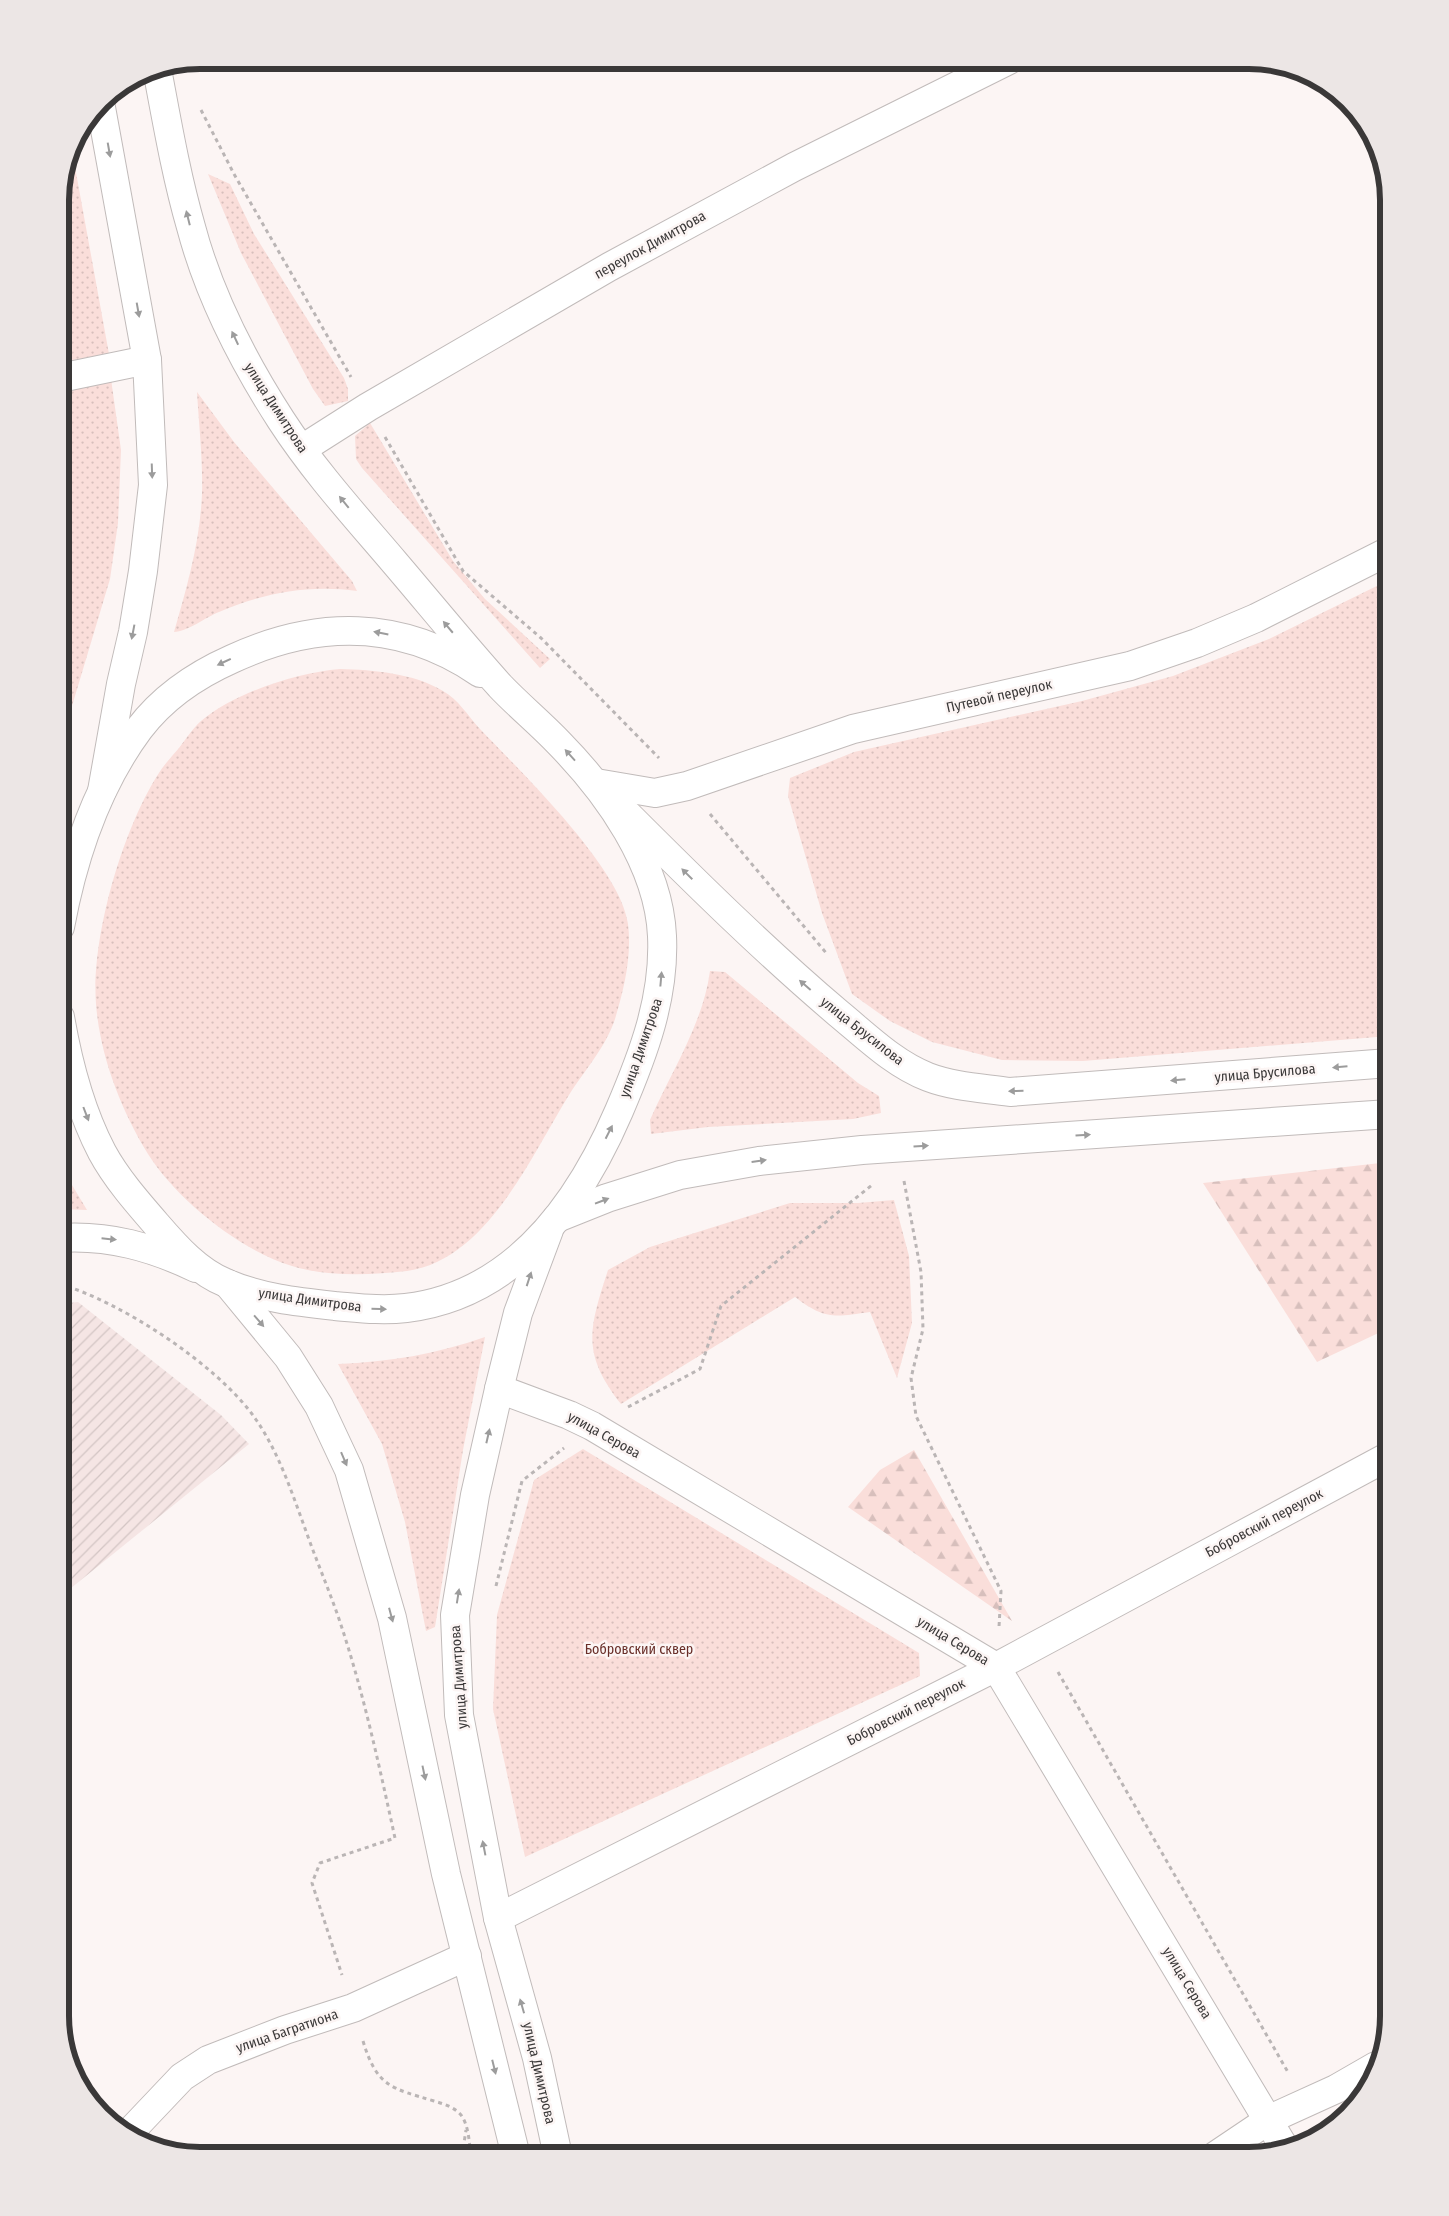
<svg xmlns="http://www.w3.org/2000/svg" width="1449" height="2216" font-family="'Fira Sans Condensed',sans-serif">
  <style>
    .industrial { fill: url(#industrial-furrows) }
    .green { fill: url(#green-dots) }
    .forest { fill: url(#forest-firs) }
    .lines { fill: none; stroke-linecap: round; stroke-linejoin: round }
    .street-casing { stroke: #c1bbba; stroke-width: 30 }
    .secondary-casing { stroke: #c1bbba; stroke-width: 30 }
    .primary-casing { stroke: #c1bbba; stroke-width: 30 }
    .path { stroke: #bab5b5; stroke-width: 3; stroke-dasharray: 4 4; stroke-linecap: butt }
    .street { stroke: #fff; stroke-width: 28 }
    .secondary { stroke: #fff; stroke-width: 28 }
    .primary { stroke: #fff; stroke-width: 28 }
    .oneway { fill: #9c9c9c }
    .labels { text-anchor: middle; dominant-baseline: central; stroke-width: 5; stroke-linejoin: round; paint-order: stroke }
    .street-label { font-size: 14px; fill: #3a3838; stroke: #fcf5f4 }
    .park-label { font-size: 14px; fill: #692f29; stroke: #fcf5f4 }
    .rim { fill: none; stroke: #3a3838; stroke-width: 6 }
  </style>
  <defs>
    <pattern id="industrial-furrows" width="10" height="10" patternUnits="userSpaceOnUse" patternTransform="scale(1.25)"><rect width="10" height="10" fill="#f5e5e4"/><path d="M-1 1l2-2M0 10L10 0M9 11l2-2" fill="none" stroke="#d3c5c4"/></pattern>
    <pattern id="green-dots" width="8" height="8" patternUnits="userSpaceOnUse" patternTransform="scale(1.25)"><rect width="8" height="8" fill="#fadeda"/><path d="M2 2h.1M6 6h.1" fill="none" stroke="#d7bfbc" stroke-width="1.8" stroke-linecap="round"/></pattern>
    <pattern id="forest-firs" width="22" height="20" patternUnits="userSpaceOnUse" patternTransform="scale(1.25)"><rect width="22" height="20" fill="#fadeda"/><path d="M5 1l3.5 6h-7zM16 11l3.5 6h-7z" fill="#d7bfbc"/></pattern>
  </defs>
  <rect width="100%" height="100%" fill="#fcf5f4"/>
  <!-- industrial -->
  <polygon class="industrial" points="78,1302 221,1415 249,1444 60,1597 60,1304"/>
  <!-- green -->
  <g class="green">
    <polygon points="71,145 109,354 60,362 60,191"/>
    <polygon points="208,174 230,184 254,234 344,378 348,389 348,401 325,406 313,389 241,253"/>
    <polygon points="111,379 121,450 118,523 110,579 60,746 60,387"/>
    <path d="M197 392 234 442 352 581 357 591C309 584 263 593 219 612 206 617 187 632 174 632 187 587 200 542 202 494 203 460 199 426 197 392Z"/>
    <polygon points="370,423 453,561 485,599 550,659 540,668 362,468 356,459 355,436"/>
    <polygon points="1389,580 1389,1036 1083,1061 1002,1060 932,1042 890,1021 852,994 822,913 788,796 790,778 854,752 1082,701 1173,676 1269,639"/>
    <path d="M340 669C374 670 413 673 443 691 458 699 468 716 480 729 520 771 621 868 628 924 632 956 624 989 615 1019 606 1047 584 1071 569 1095 531 1156 487 1260 407 1271 371 1275 327 1277 292 1266 241 1251 176 1199 148 1154 121 1110 100 1056 96 1004 91 938 122 832 157 776 163 766 171 757 179 748 186 739 193 728 201 721 236 692 296 673 340 669Z"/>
    <path d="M710 971 725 972 858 1083 879 1096 881 1113 853 1119 708 1127 651 1134 650 1120C671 1072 703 1024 710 971Z"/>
    <polygon points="60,1165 87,1210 60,1209"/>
    <path d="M894 1200 909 1256 912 1323 897 1378 870 1312C834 1317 825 1320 795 1297L621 1404C581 1353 589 1329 608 1270L650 1247 790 1203H858Z"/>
    <path d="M485 1337 463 1450 435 1627 426 1631 405 1522 382 1444 338 1364C389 1362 437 1354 485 1337Z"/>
    <polygon points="583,1449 919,1653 920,1676 525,1857 493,1709 497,1615 534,1480"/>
  </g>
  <!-- forest -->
  <g class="forest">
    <polygon points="1389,1162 1389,1328 1317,1362 1203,1183"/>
    <polygon points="914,1450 1012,1621 848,1507 880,1470"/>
  </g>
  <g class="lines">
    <!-- street casing -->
    <g class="street-casing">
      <g id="street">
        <polyline points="60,378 147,360"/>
        <polyline points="302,449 368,407 609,267 794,167 1009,60"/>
        <polyline points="596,783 655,793 687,786 853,729 1130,666 1197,643 1256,618 1389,551"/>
        <polyline points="499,1389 569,1415 592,1426 996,1667 1284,2147"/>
        <polyline points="498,1918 996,1667 1389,1456"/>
        <polyline points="127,2135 182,2077 208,2060 285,2030 353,2008 467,1956"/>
        <polyline points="1215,2156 1270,2119 1336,2089 1376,2066"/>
      </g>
    </g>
    <!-- secondary casing -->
    <g class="secondary-casing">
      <g id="secondary">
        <polyline points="549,1230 518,1313 499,1389 475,1495 455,1615 459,1715 498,1918 537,2058 558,2156"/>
        <path d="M60 1238C109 1235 152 1247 196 1268"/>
        <polyline points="228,1284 288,1357 319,1406 349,1470 392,1618 446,1874 516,2156"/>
      </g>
    </g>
    <!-- primary casing -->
    <g class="primary-casing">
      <g id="primary">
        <polyline points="100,102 147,360 153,485 143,571 133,632 121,684 102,791"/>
        <path d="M628 815C696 883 765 951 838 1013 866 1036 894 1064 928 1077 954 1087 983 1088 1010 1092L1389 1063"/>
        <path d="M60 927C73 857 96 787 139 729 164 696 196 675 232 659 316 620 401 619 480 673"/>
        <path d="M60 1017C68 1063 80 1110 102 1152 116 1178 137 1202 157 1225 176 1247 198 1272 226 1283 260 1298 298 1302 335 1306 359 1308 382 1311 406 1308 514 1295 579 1204 619 1111 643 1055 665 998 662 936 659 864 607 792 559 743 540 723 519 706 500 686 464 646 430 604 395 563 355 516 314 471 281 420 243 361 209 295 191 227 176 175 167 122 157 69"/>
        <polyline points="557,1218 607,1198 680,1175 759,1161 862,1150 1389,1114"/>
      </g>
    </g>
    <!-- path -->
    <g class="path">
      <polyline points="201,110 234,174 351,377"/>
      <polyline points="385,437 463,571 541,638 659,758"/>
      <polyline points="710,814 827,954"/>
      <polyline points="904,1181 921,1272 923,1329 911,1378 916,1416 1001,1591 999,1627"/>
      <path d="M60 1284C121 1302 214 1363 252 1414 278 1449 292 1493 307 1534 317 1562 329 1590 339 1619 363 1690 379 1765 395 1838L320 1863 312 1883 342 1975"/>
      <polyline points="628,1407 700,1369 721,1306 872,1185"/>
      <polyline points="496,1586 522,1481 564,1448"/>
      <polyline points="1058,1672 1289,2074"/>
      <path d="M363 2041C377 2087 391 2088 434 2101 444 2104 454 2107 461 2115 469 2126 469 2142 471 2156"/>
      <polyline points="462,2156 466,2130"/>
    </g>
    <!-- street -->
    <use href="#street" class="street"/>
    <!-- secondary -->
    <use href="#secondary" class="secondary"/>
    <!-- primary -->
    <use href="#primary" class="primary"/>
  </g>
  <!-- one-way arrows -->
  <defs><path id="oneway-solid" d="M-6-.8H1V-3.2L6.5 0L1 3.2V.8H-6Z" transform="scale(1.25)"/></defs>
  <g class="oneway">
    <use href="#oneway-solid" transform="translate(109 150) rotate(80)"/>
    <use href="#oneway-solid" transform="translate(188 218) rotate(-104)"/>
    <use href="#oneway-solid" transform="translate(138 310) rotate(80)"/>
    <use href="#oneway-solid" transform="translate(235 338) rotate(-115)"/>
    <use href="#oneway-solid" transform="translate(152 471) rotate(88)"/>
    <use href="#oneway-solid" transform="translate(344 502) rotate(-129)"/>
    <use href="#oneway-solid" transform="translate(448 627) rotate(-130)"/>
    <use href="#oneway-solid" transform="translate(133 632) rotate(101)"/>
    <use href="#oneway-solid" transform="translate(381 633) rotate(-169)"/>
    <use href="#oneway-solid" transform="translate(224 662) rotate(155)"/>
    <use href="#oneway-solid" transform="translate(570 755) rotate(-132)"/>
    <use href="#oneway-solid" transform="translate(687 874) rotate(-135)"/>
    <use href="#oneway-solid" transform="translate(661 979) rotate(-85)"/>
    <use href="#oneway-solid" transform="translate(805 985) rotate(-139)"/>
    <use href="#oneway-solid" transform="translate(1340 1067) rotate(175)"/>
    <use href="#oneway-solid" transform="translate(1178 1080) rotate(175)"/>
    <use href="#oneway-solid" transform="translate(1016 1091) rotate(178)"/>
    <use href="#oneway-solid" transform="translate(86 1114) rotate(69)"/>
    <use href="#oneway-solid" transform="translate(609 1132) rotate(-63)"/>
    <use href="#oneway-solid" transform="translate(1083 1135) rotate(-4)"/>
    <use href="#oneway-solid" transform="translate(921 1146) rotate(-4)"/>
    <use href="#oneway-solid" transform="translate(759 1161) rotate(-8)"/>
    <use href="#oneway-solid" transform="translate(602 1201) rotate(-21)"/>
    <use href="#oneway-solid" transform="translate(109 1239) rotate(6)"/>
    <use href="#oneway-solid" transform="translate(529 1279) rotate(-72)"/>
    <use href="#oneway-solid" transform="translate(379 1309) rotate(1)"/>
    <use href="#oneway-solid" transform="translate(259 1321) rotate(49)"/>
    <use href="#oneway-solid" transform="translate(488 1436) rotate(-77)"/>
    <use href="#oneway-solid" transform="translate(344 1459) rotate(67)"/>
    <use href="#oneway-solid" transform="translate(458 1596) rotate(-81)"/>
    <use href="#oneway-solid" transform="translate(391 1615) rotate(75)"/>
    <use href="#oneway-solid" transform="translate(424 1773) rotate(78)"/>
    <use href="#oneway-solid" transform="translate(484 1848) rotate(-101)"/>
    <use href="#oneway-solid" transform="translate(522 2006) rotate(-106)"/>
    <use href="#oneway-solid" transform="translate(494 2067) rotate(76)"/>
  </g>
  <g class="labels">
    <!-- street labels -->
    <g class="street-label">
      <text transform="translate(650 245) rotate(-29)">переулок Димитрова</text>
      <text transform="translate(276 408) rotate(57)">улица Димитрова</text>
      <text transform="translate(999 696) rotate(-13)">Путевой переулок</text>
      <text transform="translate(862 1031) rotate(38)">улица Брусилова</text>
      <text transform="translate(641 1048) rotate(-71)">улица Димитрова</text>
      <text transform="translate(1265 1073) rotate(-5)">улица Брусилова</text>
      <text transform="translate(310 1300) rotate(8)">улица Димитрова</text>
      <text transform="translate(604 1435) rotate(29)">улица Серова</text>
      <text transform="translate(1264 1523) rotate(-28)">Бобровский переулок</text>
      <text transform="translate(953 1641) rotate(31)">улица Серова</text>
      <text transform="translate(459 1677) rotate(-94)">улица Димитрова</text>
      <text transform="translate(906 1712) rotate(-27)">Бобровский переулок</text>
      <text transform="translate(1187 1983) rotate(59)">улица Серова</text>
      <text transform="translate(287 2031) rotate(-19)">улица Багратиона</text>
      <text transform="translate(539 2073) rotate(77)">улица Димитрова</text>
    </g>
    <!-- park labels -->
    <g class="park-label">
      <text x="639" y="1649">Бобровский сквер</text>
    </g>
  </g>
  <!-- crop -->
  <path d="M0 0H1449V2216H0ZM200 69H1249A131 131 0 0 1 1380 200V2016A131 131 0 0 1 1249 2147H200A131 131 0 0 1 69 2016V200A131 131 0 0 1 200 69Z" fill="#ece6e5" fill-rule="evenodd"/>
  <path class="rim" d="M200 69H1249A131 131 0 0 1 1380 200V2016A131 131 0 0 1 1249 2147H200A131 131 0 0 1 69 2016V200A131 131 0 0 1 200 69Z"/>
</svg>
